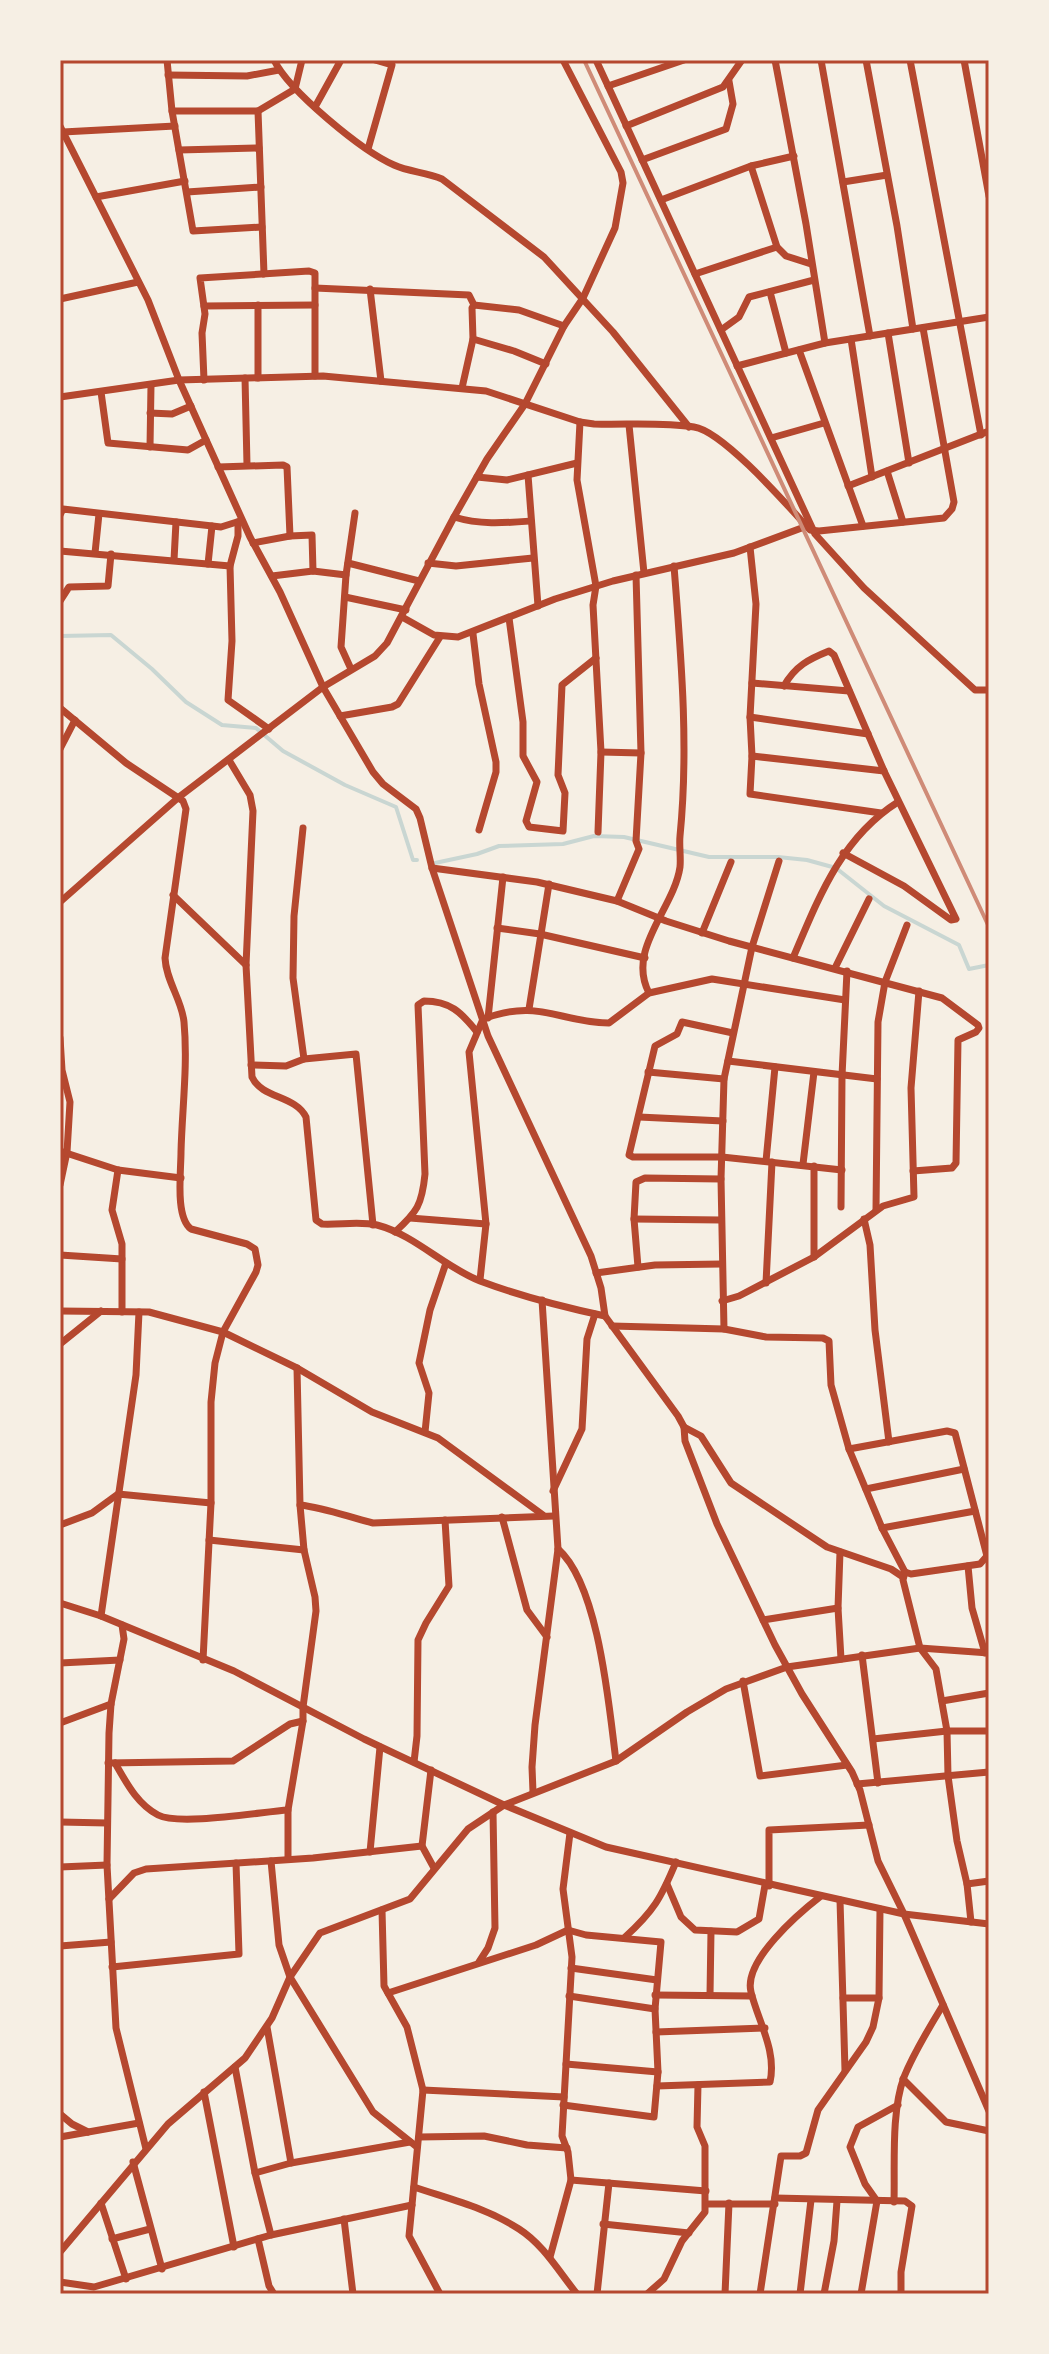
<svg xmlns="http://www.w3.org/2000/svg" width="1049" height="2354" font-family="'Sofia Sans Condensed',sans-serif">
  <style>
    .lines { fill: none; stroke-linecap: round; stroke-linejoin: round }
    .stream { stroke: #c9d6d2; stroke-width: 4 }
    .minor { stroke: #b5482f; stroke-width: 7 }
    .rail { stroke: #cf8b77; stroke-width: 4 }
    .neatline { fill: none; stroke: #b5482f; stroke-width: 3 }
  </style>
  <rect width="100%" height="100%" fill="#f6efe4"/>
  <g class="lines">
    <!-- stream -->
    <g class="stream">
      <polyline points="60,636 111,635 152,669 186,702 222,725 256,728 283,751 345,785 396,807 413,860 417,860"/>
      <polyline points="435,863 477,854 499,846 563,844 594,836 624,837 709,857 778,857 807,860 836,868 884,906 959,945 969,969 989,965"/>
    </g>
    <!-- minor -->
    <g class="minor">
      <polyline points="167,60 172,111 193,231 262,227"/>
      <path d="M274 60C289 91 362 151 394 165 409 172 426 172 442 179L544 257 613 332 689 427"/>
      <polyline points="596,60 815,534 864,588 975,690 989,690"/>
      <polyline points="775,60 806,224 825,343"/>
      <polyline points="821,60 870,336"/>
      <polyline points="866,60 897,226 913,329"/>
      <polyline points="910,60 981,435"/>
      <polyline points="964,60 989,196"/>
      <polyline points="168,75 247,76 279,70"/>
      <polyline points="608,86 684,60"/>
      <polyline points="315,107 341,60"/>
      <polyline points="172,111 258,111 295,89 302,60"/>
      <polyline points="258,111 264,274"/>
      <polyline points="60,126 148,300 179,380 250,537 280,592 323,687 373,772 383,784 416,809 420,818 432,868 488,1036 591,1256 601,1288 605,1316 678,1416 684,1427 685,1441 717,1524 775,1645 802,1694 852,1772 860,1790 878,1861 904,1914 989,2111"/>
      <polyline points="626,126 723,87 742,60"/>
      <polyline points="63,132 175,126"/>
      <polyline points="368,149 392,65 375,60"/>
      <polyline points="179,150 259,148"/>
      <polyline points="642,160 726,129 733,104 729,81"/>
      <polyline points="751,166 777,247 786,256 811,264"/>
      <polyline points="843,182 887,175"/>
      <polyline points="187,192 261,187"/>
      <polyline points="96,197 185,181"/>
      <polyline points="661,200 751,166 794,156"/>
      <polyline points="695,274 777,247"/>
      <polyline points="315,288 469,295 474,305 519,310 564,326"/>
      <polyline points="370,289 381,381"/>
      <polyline points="770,292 786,353"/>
      <polyline points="60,299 138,282"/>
      <polyline points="258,305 258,378"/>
      <polyline points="204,306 315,305"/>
      <polyline points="721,330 739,317 749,297 814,280"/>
      <polyline points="888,333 909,463"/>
      <polyline points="473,339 514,351 546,364"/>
      <polyline points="851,339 872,477"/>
      <polyline points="799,350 863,526"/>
      <polyline points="737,366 825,343 989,317"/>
      <polyline points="245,378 247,465"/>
      <polyline points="204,380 202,333 205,314 200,278 309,271 315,273 315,376"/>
      <polyline points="462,388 473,339 472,308 474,305"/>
      <polyline points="101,392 108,443 188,450 206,440"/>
      <path d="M60 397 179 380 323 376 486 391 580 422 594 424C626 425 662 422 694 427 723 431 789 507 810 530L819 531 944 518 952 509 954 502 923 328"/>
      <polyline points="150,413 172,414 191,406"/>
      <polyline points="580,422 577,480 596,586 593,605 601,752 598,832"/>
      <polyline points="629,425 644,573"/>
      <polyline points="771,438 824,423"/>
      <polyline points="150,447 151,385"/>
      <polyline points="218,467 283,465 287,467 290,536"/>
      <polyline points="887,471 903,522"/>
      <polyline points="528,475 538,606"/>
      <polyline points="477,477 507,480 577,463"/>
      <polyline points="848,486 989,431"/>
      <polyline points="60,515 63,509 221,527 240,521"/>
      <path d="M454 517C480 525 504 523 531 521"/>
      <polyline points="238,522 238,536 230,566 232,641 228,700 269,729"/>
      <polyline points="253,543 290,536 312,535 313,571"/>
      <polyline points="750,547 756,604 750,717 752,756 750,794 881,813"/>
      <polyline points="60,551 230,566"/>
      <polyline points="95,553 99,514"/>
      <polyline points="174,560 176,522"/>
      <polyline points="348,563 419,581"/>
      <polyline points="428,563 456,566 533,558"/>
      <polyline points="208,564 212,526"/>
      <polyline points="272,576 313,571 346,575"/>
      <polyline points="345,597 406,610"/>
      <polyline points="60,601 69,587 108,586 111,554"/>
      <polyline points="402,617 434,635 458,637 555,599 613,581 734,553 807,526"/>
      <polyline points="509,618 523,722 523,756 537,782 526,821 529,827 563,831 565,793 558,775 562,685 596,658"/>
      <polyline points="473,634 479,684 496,762 496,772 479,830"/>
      <polyline points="351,669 341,647 346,575 355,513"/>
      <polyline points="752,683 849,691"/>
      <path d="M784 686C795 666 809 659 829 651L834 655 884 771 956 919 951 920 904 886 843 853"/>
      <path d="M60 708 126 763 183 801 186 809 165 958C166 981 182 1000 184 1022 188 1065 182 1110 181 1152 181 1172 175 1217 191 1229L247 1244 255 1249 258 1265 256 1272 223 1332 215 1363 211 1402V1503L203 1660"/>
      <polyline points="340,716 392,707 398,704 440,637"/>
      <polyline points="750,717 868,734"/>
      <polyline points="60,749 75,720"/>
      <polyline points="601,752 641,753"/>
      <polyline points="752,756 884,771"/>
      <path d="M229 760 250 795 253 811 246 965 252 1077C262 1099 295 1095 306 1117L316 1220 322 1224C339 1225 360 1221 377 1225 415 1235 444 1267 480 1281 520 1296 563 1307 605 1316"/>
      <polyline points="303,828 294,916 293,978 304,1059"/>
      <polyline points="432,868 537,882 617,901 666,921 729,941 942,998 978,1025 979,1028 976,1032 958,1040 956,1163 952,1168 913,1171"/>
      <polyline points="173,895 246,965"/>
      <polyline points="617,901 639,849 636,841 641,753 636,575"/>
      <polyline points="60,902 179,797 323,687 375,656 387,643 454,517 487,459 525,404 564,326 583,298 615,228 623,183 621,172 563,60"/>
      <polyline points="497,928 540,934 645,958"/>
      <polyline points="702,933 731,862"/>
      <path d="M793 958C819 897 841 838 898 802"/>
      <polyline points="835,968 869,899"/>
      <path d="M649 993C626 949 674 909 680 867 681 857 679 846 680 836 689 746 681 656 674 566"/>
      <polyline points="529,1009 549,884"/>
      <polyline points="488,1018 503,877"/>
      <polyline points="733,1033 682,1022 677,1034 655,1046 629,1155 633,1157 722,1157 842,1170"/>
      <polyline points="60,1038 62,1070 70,1102 67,1152 60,1185"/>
      <polyline points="728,1061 877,1079"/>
      <polyline points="251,1065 286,1066 304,1059 356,1054 373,1225"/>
      <polyline points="648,1072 724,1079"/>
      <polyline points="639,1117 723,1121"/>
      <polyline points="60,1151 118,1170 181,1178"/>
      <polyline points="766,1161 775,1067"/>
      <polyline points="803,1164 814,1072"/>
      <polyline points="814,1166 814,1257"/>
      <polyline points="118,1170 112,1210 122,1244 122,1312"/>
      <polyline points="841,1207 842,1076 847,971"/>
      <polyline points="876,1210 878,1022 885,982 907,925"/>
      <polyline points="410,1218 486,1224"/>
      <polyline points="634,1219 721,1220"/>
      <polyline points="864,1219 870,1245 875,1330 889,1442"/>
      <path d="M395 1232C417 1212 422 1205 425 1174L418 1005 424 1001C450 1001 461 1012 477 1032"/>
      <polyline points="60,1255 122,1259"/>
      <polyline points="638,1267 634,1219 636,1182 645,1178 721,1179"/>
      <polyline points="596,1273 655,1265 722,1264"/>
      <path d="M480 1280 486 1224 469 1052 483 1019C539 998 557 1022 609 1023L649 993 712 979 845 1000"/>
      <polyline points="766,1283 772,1162"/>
      <polyline points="722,1301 739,1296 814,1257 883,1206 914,1197 911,1088 919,991"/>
      <polyline points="60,1311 149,1312 223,1332 297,1368 372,1412 438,1438 543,1515"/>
      <polyline points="612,1326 724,1329 766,1337 823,1338 829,1341 831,1385 849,1449 882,1528 905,1572 903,1580 920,1648 936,1669 947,1731 948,1776 957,1841 967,1884 971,1922"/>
      <polyline points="724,1329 721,1179 724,1079 752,947 779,861"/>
      <polyline points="60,1344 101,1311"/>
      <polyline points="684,1427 701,1436 731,1483 827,1547 891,1569 903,1577"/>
      <polyline points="425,1432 429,1393 419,1363 430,1310 446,1263"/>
      <polyline points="849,1449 947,1431 955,1433 987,1556 980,1564 911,1574 905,1572"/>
      <polyline points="866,1489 964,1469"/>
      <polyline points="553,1491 582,1429 587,1339 595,1314"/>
      <path d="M300 1505C326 1508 348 1517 373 1523L554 1516"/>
      <polyline points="502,1517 527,1610 547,1637"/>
      <polyline points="60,1525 92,1513 118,1494 211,1503"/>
      <polyline points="882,1528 975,1511"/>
      <polyline points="209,1540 304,1550"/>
      <path d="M558 1549C599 1585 609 1707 616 1761"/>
      <polyline points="840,1552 838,1608 841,1659"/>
      <polyline points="968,1566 972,1608 985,1653"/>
      <polyline points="60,1603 101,1616 234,1671 364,1739 504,1805 606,1847 904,1914 989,1924"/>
      <polyline points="101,1616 136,1375 139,1312"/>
      <polyline points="763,1620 838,1608"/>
      <polyline points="122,1625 124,1639 111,1704 109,1733 107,1865 116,2028 146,2149"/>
      <polyline points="862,1655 878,1783"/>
      <polyline points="60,1663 120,1660"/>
      <polyline points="743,1681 760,1776 847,1765"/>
      <polyline points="942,1701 989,1693"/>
      <polyline points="60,1723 111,1704"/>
      <polyline points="873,1739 947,1731 989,1731"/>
      <polyline points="414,1762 417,1736 418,1640 426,1623 449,1586 445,1520"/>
      <polyline points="108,1763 233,1761 290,1724 303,1721"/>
      <path d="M115 1763C126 1782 137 1804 158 1815 179 1826 260 1812 288 1810"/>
      <polyline points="431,1770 422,1846 434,1868"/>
      <polyline points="857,1784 989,1772"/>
      <polyline points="533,1792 532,1767 535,1725 558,1549 542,1300"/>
      <polyline points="60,1822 107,1823"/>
      <polyline points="370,1852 380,1747"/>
      <polyline points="288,1859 288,1810 303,1721 303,1707 316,1611 315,1597 304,1550 300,1505 297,1368"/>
      <polyline points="271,1861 279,1945 290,1977 373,2112 417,2147"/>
      <polyline points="60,1867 107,1865"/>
      <polyline points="667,1884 681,1917 695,1930 737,1932 759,1919 765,1885"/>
      <polyline points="967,1884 989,1881"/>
      <polyline points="769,1886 769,1830 869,1825"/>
      <polyline points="109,1899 134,1873 146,1869 313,1858 422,1846"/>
      <polyline points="840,1900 845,2070"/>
      <polyline points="382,1910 384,1986 407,2027 423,2090 409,2236 440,2294"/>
      <path d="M624 1938C654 1911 661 1898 676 1862"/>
      <polyline points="60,1946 111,1942"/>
      <polyline points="479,1962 488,1948 495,1928 493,1812"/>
      <polyline points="112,1967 239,1954 236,1863"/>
      <polyline points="571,1968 657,1980"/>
      <polyline points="388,1993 536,1945 568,1930 586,1935 661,1942 655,2009 658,2072 654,2117 563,2105"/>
      <polyline points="655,1995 752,1996"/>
      <polyline points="710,1995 711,1931"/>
      <polyline points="569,1996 655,2009"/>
      <polyline points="843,1998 879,1998"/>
      <polyline points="267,2027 291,2163"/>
      <polyline points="656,2032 765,2028"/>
      <polyline points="566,2064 658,2072"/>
      <polyline points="235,2067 255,2173 271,2235"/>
      <polyline points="903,2079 946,2122 989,2131"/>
      <path d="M657 2086 770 2082C777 2051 758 2021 751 1992 743 1961 799 1913 821 1896"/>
      <polyline points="423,2090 564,2097"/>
      <polyline points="204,2092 234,2247"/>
      <polyline points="60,2114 72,2124 88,2132"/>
      <polyline points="60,2137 139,2123"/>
      <polyline points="419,2137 484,2136 527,2145 567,2148"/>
      <polyline points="133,2162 162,2269"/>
      <polyline points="255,2173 291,2163 410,2142"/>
      <polyline points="571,2180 706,2191"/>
      <path d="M414 2187C449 2199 487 2208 519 2229 544 2245 559 2272 577 2294"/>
      <polyline points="775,2198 905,2201 912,2206 901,2272 901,2294"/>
      <path d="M894 2202C895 2164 891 2112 904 2077 914 2052 929 2028 943 2005"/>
      <polyline points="101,2203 126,2279"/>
      <polyline points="707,2204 775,2204"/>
      <polyline points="344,2219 353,2294"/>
      <polyline points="603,2224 689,2233"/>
      <polyline points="112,2239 150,2229"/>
      <polyline points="258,2239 269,2286 274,2294"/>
      <polyline points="60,2252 168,2124 245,2058 272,2018 290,1977 320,1933 410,1899 468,1829 504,1805 616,1761 687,1712 726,1689 787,1667 920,1648 989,1653"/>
      <polyline points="550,2257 571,2180 568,2152 562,2136 572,1957 563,1889 570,1833"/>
      <polyline points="60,2282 94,2287 271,2235 412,2205"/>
      <polyline points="597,2294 609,2183"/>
      <polyline points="647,2294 664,2279 682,2241 705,2212 705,2146 697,2127 698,2085"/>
      <polyline points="725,2294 729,2203"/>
      <polyline points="760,2294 781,2156 800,2156 806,2153 818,2110 866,2042 873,2027 879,1998 880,1909"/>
      <polyline points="800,2294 811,2200"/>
      <polyline points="824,2294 834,2241 837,2201"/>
      <polyline points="861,2294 877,2201 865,2184 850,2147 858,2127 898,2105"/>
    </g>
    <!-- rail -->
    <polyline class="rail" points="584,60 989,927"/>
  </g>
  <!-- border -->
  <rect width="1049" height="2354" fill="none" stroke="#f6efe4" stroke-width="124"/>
  <rect x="62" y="62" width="925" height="2230" class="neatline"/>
</svg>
